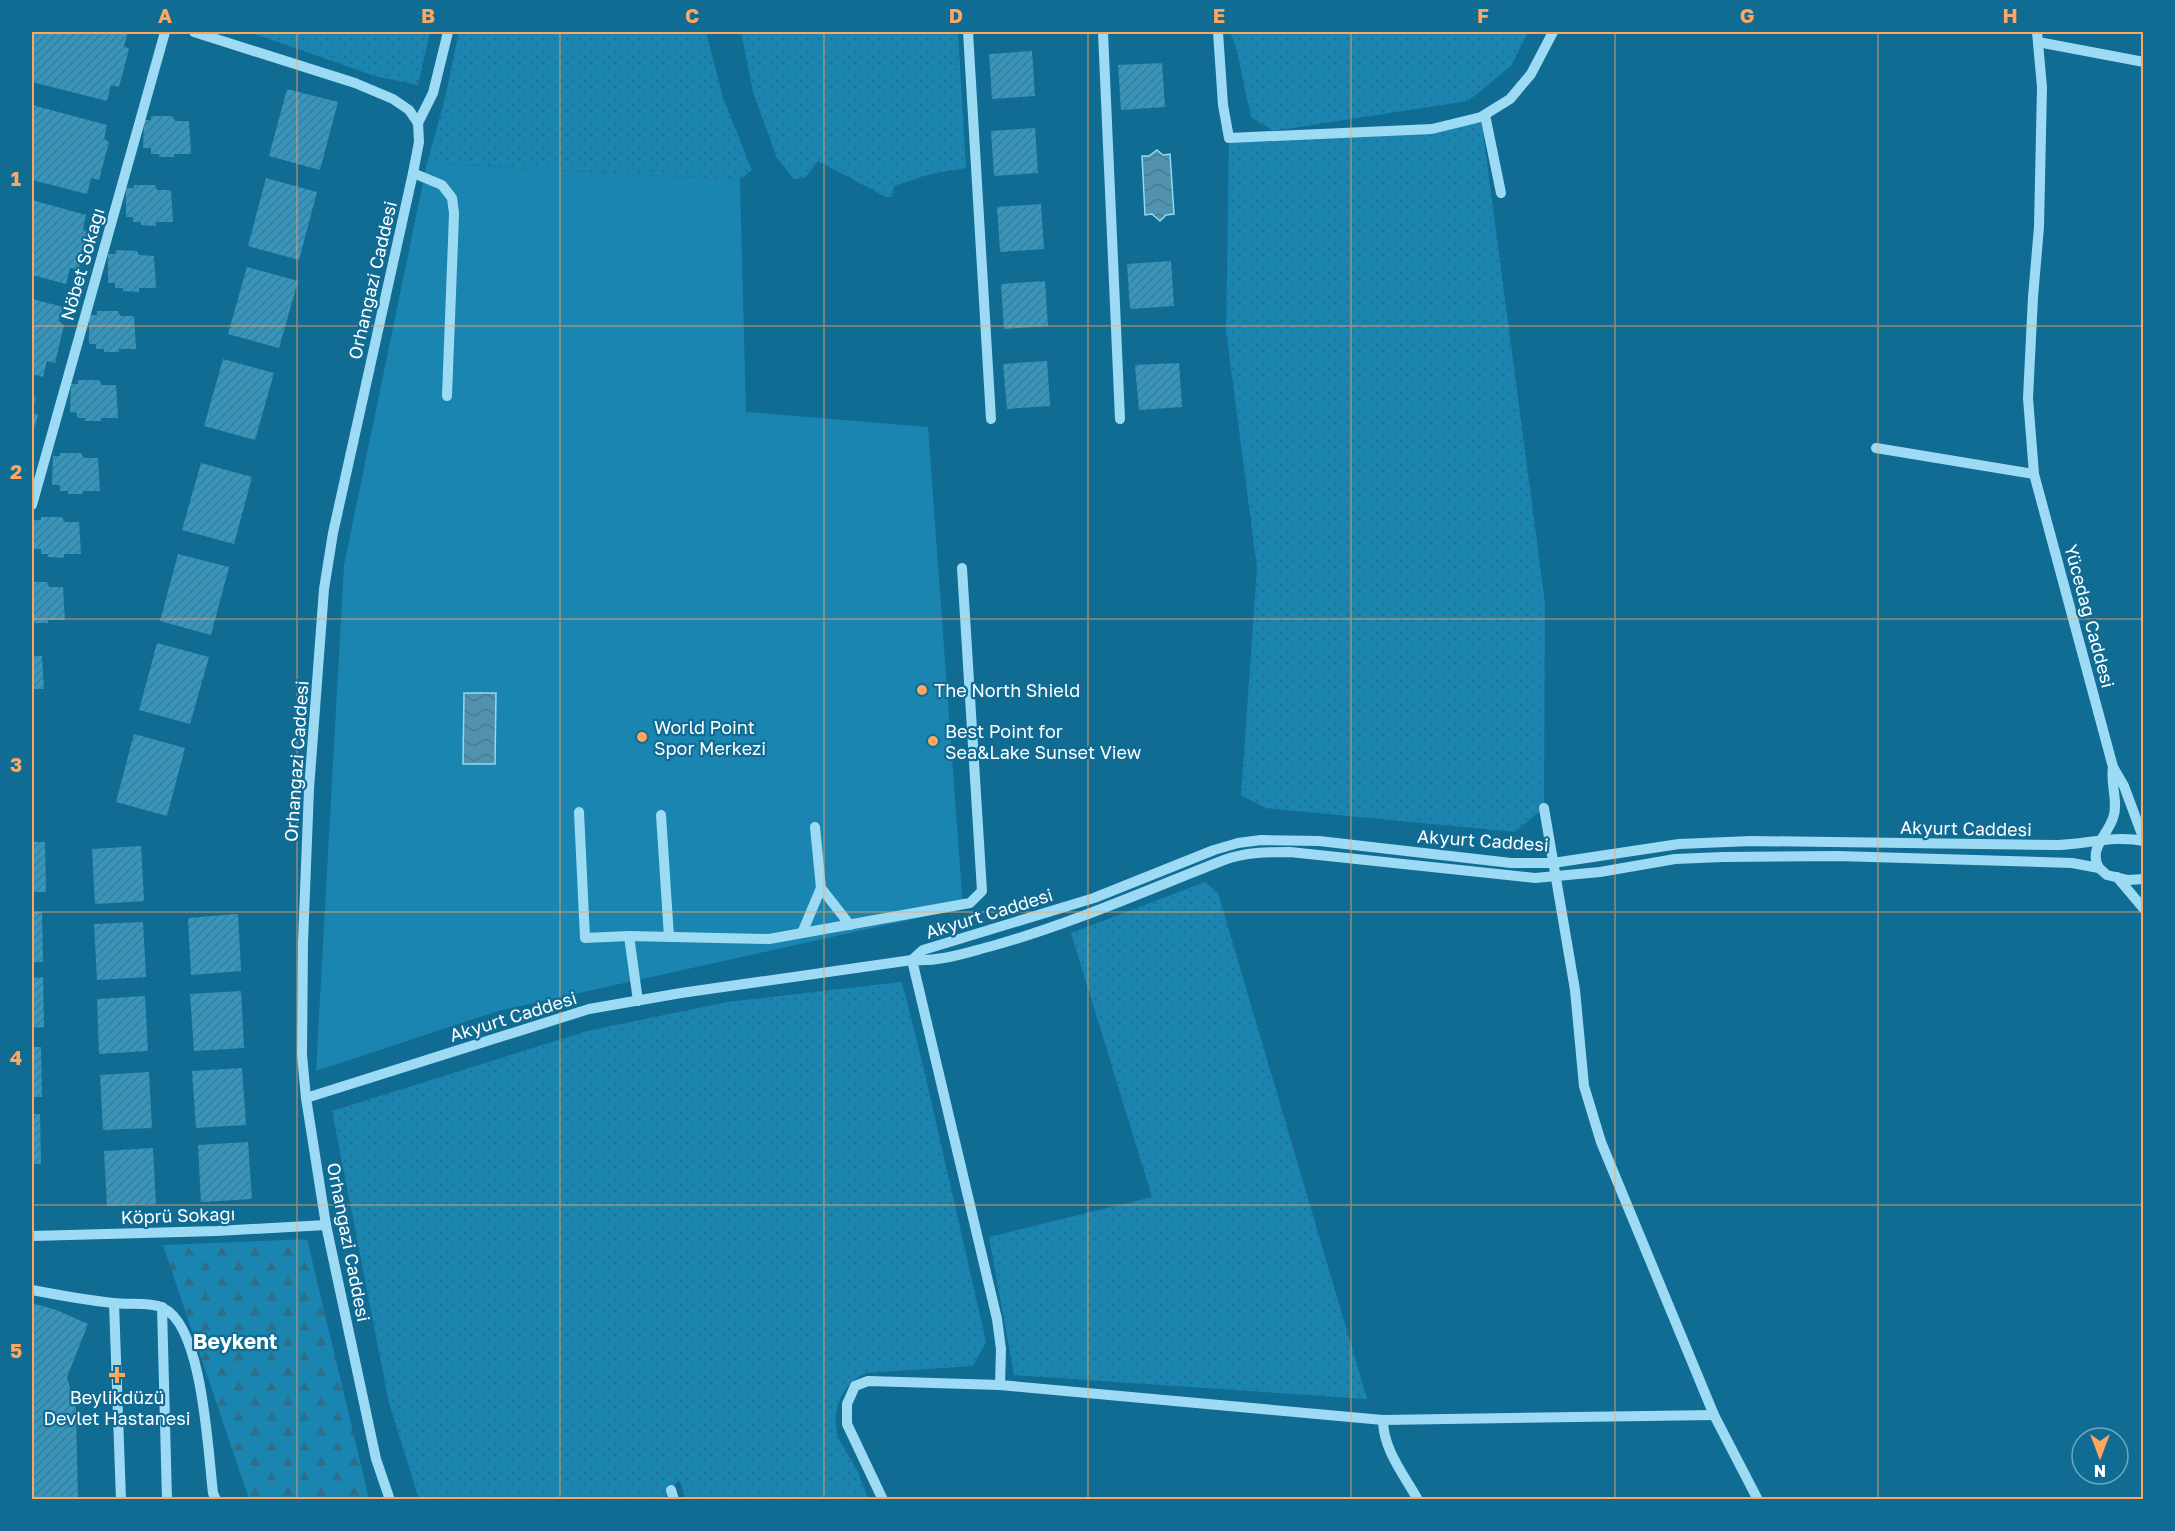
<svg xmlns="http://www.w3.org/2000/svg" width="2175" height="1531" font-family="'Golos Text',sans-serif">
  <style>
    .grass { fill: url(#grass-dots) }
    .forest { fill: url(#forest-firs) }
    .park { fill: #1a85b0 }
    .water { fill: url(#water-waves); stroke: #8edbf7; stroke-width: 1.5 }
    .building { fill: url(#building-hatch) }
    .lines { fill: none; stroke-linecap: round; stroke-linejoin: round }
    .minor { stroke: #9ddbf4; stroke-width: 10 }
    .grid { fill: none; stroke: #ffa65f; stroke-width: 1.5; stroke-opacity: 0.55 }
    .poi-dot { fill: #ffa65f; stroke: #106c93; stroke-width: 2 }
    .labels { text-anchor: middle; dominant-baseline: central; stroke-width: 4.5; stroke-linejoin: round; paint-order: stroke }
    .street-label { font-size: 18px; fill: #fff; stroke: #106c93 }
    .poi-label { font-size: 18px; fill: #fff; stroke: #106c93; text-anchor: start }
    .quarter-label { font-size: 21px; font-weight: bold; fill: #fff; stroke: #106c93 }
    .neatline { fill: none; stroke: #ffa65f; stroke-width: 2 }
    .grid-label { font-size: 20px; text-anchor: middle; font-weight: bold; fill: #ffa65f }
  </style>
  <defs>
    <pattern id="grass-dots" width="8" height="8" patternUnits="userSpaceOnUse" patternTransform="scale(1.5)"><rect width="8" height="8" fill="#1a85b0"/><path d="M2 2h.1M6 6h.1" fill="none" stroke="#2e6e88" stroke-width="1.8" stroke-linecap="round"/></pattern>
    <pattern id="forest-firs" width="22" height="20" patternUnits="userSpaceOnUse" patternTransform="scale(1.5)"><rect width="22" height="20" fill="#1a85b0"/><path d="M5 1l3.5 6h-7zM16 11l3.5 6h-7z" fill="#2e6e88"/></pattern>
    <pattern id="water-waves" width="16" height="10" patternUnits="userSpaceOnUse" patternTransform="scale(1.5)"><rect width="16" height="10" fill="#5192ae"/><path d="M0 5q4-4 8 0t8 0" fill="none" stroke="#4f7a8c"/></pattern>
    <pattern id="building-hatch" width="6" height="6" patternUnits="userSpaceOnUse" patternTransform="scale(1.5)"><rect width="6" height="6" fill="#3896bc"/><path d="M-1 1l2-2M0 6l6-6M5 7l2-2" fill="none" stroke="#3f7c95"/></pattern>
  </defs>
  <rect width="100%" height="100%" fill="#106c93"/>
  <!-- grass -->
  <g class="grass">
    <polygon points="249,32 430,32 418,85 375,76"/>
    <polygon points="459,32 706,32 723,98 752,170 740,180 427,163 444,102"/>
    <polygon points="741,32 958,32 966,168 931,174 894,186 892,197 886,197 818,161 805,178 794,179 777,158 753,92"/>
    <polygon points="1230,32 1528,32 1511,66 1468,101 1273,131 1251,117 1236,47"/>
    <polygon points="1481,117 1545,603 1544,808 1515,832 1265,808 1241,795 1257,568 1226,331 1229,138 1432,129"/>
    <polygon points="1205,882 1218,893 1367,1399 1014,1375 989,1237 1152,1197 1071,933"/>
    <path d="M902 982 925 1074 986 1342 973 1366 867 1373C842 1382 829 1413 839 1439 844 1450 851 1459 856 1468 861 1478 864 1489 868 1499H686L679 1480 663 1499H419L389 1403 332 1111 587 1031 727 1002Z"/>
  </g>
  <!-- forest -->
  <polygon class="forest" points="307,1239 369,1499 249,1499 163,1245"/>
  <!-- park -->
  <polygon class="park" points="427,163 740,180 746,412 928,427 963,908 498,1011 316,1071 344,565"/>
  <!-- water -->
  <g class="water">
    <polygon points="1157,150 1163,155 1170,154 1174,214 1166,215 1160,221 1152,214 1145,215 1142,156 1149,156"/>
    <polygon points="464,693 496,693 495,764 463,764"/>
  </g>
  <!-- building -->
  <g class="building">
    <polygon points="32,32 128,32 124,46 129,49 119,87 111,85 107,101 32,82"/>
    <polygon points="1032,51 1035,96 992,99 989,54"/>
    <polygon points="1162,63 1165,107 1121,110 1118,65"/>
    <polygon points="287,89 338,102 320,170 269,156"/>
    <polygon points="32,105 107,125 104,139 109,142 99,180 91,178 87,194 32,180"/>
    <polygon points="151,116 172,116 175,121 189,121 191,154 174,154 174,157 159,157 159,154 151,154 151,148 143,148 144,120 151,120"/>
    <polygon points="1035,128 1038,173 994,176 991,131"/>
    <polygon points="266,178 317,192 299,260 248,246"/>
    <polygon points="134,185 155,185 157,190 171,190 173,222 156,222 156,226 141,225 141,222 133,222 133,217 126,217 126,188 134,188"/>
    <polygon points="32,200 86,215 83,229 88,232 78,270 70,268 66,284 32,275"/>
    <polygon points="1041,204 1044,249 1000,252 997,207"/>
    <polygon points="116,250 137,251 139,255 154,256 156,288 139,288 139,292 123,291 123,288 115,288 115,283 108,283 108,254 116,254"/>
    <polygon points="1171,261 1174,306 1130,309 1127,264"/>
    <polygon points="247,267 298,281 279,348 228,334"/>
    <polygon points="1045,281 1048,326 1004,329 1001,284"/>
    <polygon points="32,299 63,307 59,321 64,325 55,363 47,361 43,377 32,374"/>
    <polygon points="97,311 118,311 120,316 134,316 136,349 119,349 119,352 104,352 104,349 96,349 96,344 89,344 89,315 97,315"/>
    <polygon points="223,359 274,373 255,440 204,426"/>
    <polygon points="1047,361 1050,406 1007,409 1003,364"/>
    <polygon points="1179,363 1182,407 1139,410 1135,365"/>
    <polygon points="78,380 99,380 102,385 116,385 118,418 101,418 101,421 85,421 85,418 77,418 77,413 70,412 71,384 78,384"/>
    <polygon points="32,396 36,397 32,412 38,415 32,436"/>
    <polygon points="60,453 81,453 84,458 98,458 100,491 83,491 83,494 68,494 68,491 60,491 60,485 52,485 53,456 60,456"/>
    <polygon points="201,463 252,477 234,544 182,530"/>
    <polygon points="41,517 62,517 65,522 79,522 81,554 64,554 64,558 48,557 48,554 41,554 41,549 34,549 34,520 41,520"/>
    <polygon points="178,554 229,567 211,635 160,621"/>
    <polygon points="32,582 47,582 49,587 63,587 65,620 48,620 48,623 33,623"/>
    <polygon points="157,643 209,657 190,724 139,710"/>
    <polygon points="32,656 42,656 44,689 32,689"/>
    <polygon points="134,734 185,748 167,816 116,802"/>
    <polygon points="32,842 45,842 46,892 32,892"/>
    <polygon points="141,846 144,901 95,904 92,849"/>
    <polygon points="32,912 42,912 43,962 32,962"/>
    <polygon points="238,914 241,971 191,975 188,918"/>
    <polygon points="143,922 146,977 97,980 94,924"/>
    <polygon points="43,977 44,1027 32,1028 32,978"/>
    <polygon points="241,991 244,1048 194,1051 190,994"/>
    <polygon points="145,996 148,1051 99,1054 97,999"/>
    <polygon points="32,1047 41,1047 42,1097 32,1097"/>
    <polygon points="242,1068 246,1125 196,1128 192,1071"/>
    <polygon points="149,1072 152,1128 103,1130 100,1075"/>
    <polygon points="32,1114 40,1114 41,1164 32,1164"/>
    <polygon points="248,1142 252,1199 201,1202 198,1145"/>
    <polygon points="153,1148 156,1204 107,1206 104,1151"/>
    <polygon points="32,1303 56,1310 88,1324 67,1377 76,1410 78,1500 32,1500"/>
  </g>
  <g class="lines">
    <!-- minor -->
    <g class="minor">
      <polyline points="194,32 355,83 393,99 409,110 418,123"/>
      <polyline points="968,32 991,419"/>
      <polyline points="1103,32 1120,419"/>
      <polyline points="1218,32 1223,105 1229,138 1432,129 1481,117 1510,99 1531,74 1553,32"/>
      <polyline points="2038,42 2144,62"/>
      <polyline points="1485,115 1501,193"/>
      <polyline points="413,173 442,185 452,198 454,213 453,241 447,396"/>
      <polyline points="1876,448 2034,474 2028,398 2033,297 2039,227 2042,87 2037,32"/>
      <polyline points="2034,474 2113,767 2124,786 2144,840"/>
      <polyline points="32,505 165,32"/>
      <polyline points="1544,808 1575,990 1584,1086 1601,1142 1714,1415 1758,1500"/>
      <polyline points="579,812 585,938 629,936"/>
      <polyline points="661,815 669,937"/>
      <polyline points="815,827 821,888 850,925"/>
      <path d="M2099 868C2088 849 2107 836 2113 818 2119 803 2110 784 2113 767"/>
      <polyline points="2117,877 2144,909"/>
      <polyline points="802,933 821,888"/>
      <path d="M912 960 923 950 1094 898 1214 850 1238 843 1261 840 1319 841 1511 863H1553L1679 844 1751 841 2059 845C2087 844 2115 835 2144 841"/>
      <polyline points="912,960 997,1319 1001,1349 1000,1385"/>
      <polyline points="638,1001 629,936 769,939 970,903 982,891 962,568"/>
      <path d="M306 1098 589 1009 681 993 912 960C940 962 965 953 992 946 1071 924 1147 890 1224 860 1246 852 1267 852 1290 852L1535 878 1600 872 1675 859 1723 857 1837 856 2072 863 2099 868 2107 875 2128 880 2144 879"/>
      <polyline points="32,1236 217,1231 326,1225"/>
      <path d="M32 1290C58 1295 86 1300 113 1303 127 1305 152 1302 163 1308 203 1326 208 1453 213 1493L216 1500"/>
      <polyline points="114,1303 121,1500"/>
      <polyline points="162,1307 167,1500"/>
      <path d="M1383 1420C1383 1449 1404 1475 1418 1500"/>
      <polyline points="671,1490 674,1500"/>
      <polyline points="390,1500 376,1459 326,1225 306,1098 302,1055 303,942 309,789 324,589 333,533 413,173 419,142 418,123 433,93 448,32"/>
      <polyline points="883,1500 847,1424 847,1404 855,1386 868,1381 1000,1385 1383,1420 1714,1415"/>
    </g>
  </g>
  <!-- grid -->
  <path class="grid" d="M297 32V1500M560 32V1500M824 32V1500M1088 32V1500M1351 32V1500M1615 32V1500M1878 32V1500M32 326H2144M32 619H2144M32 912H2144M32 1205H2144"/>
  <!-- markers -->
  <g class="poi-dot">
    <circle cx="922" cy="690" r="6"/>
    <circle cx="642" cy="737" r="6"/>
    <circle cx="933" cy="741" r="6"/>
    <path d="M114 1366h6v6h6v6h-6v6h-6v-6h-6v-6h6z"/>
  </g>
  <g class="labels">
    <!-- street labels -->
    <g class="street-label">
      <text transform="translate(82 264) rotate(-74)">Nöbet Sokağı</text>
      <text transform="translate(372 280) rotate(-77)">Orhangazi Caddesi</text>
      <text transform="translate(2090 616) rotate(75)">Yücedağ Caddesi</text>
      <text transform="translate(296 761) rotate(-86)">Orhangazi Caddesi</text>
      <text transform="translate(1966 828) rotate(1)">Akyurt Caddesi</text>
      <text transform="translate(1483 840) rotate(4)">Akyurt Caddesi</text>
      <text transform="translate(989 913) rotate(-17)">Akyurt Caddesi</text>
      <text transform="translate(513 1016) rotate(-17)">Akyurt Caddesi</text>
      <text transform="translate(178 1215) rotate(-2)">Köprü Sokağı</text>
      <text transform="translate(349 1242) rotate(79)">Orhangazi Caddesi</text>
    </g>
    <!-- poi labels -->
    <g class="poi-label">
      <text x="934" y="690">The North Shield</text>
      <text x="654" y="727">World Point<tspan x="654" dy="21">Spor Merkezi</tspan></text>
      <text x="945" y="731">Best Point for<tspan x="945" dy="21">Sea&amp;Lake Sunset View</tspan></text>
      <text x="117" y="1397" text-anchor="middle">Beylikdüzü<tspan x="117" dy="21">Devlet Hastanesi</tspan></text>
    </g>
    <!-- quarter labels -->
    <g class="quarter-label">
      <text x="235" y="1341">Beykent</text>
    </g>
  </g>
  <!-- border -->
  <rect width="2175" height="1531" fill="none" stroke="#106c93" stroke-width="66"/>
  <!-- north arrow -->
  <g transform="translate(2100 1456) rotate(180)"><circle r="28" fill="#106c93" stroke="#70a7be" stroke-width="1.5"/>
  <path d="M0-4.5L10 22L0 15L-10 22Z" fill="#ffa65f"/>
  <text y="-9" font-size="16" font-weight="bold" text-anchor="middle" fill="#ffffff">N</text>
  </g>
  <rect x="33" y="33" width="2109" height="1465" class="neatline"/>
  <g class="grid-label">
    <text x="165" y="23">A</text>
    <text x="428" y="23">B</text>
    <text x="692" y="23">C</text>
    <text x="956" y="23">D</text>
    <text x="1219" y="23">E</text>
    <text x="1483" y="23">F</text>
    <text x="1747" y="23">G</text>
    <text x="2010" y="23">H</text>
    <text x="16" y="186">1</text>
    <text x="16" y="479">2</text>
    <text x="16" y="772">3</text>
    <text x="16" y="1065">4</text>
    <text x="16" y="1358">5</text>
  </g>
</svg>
